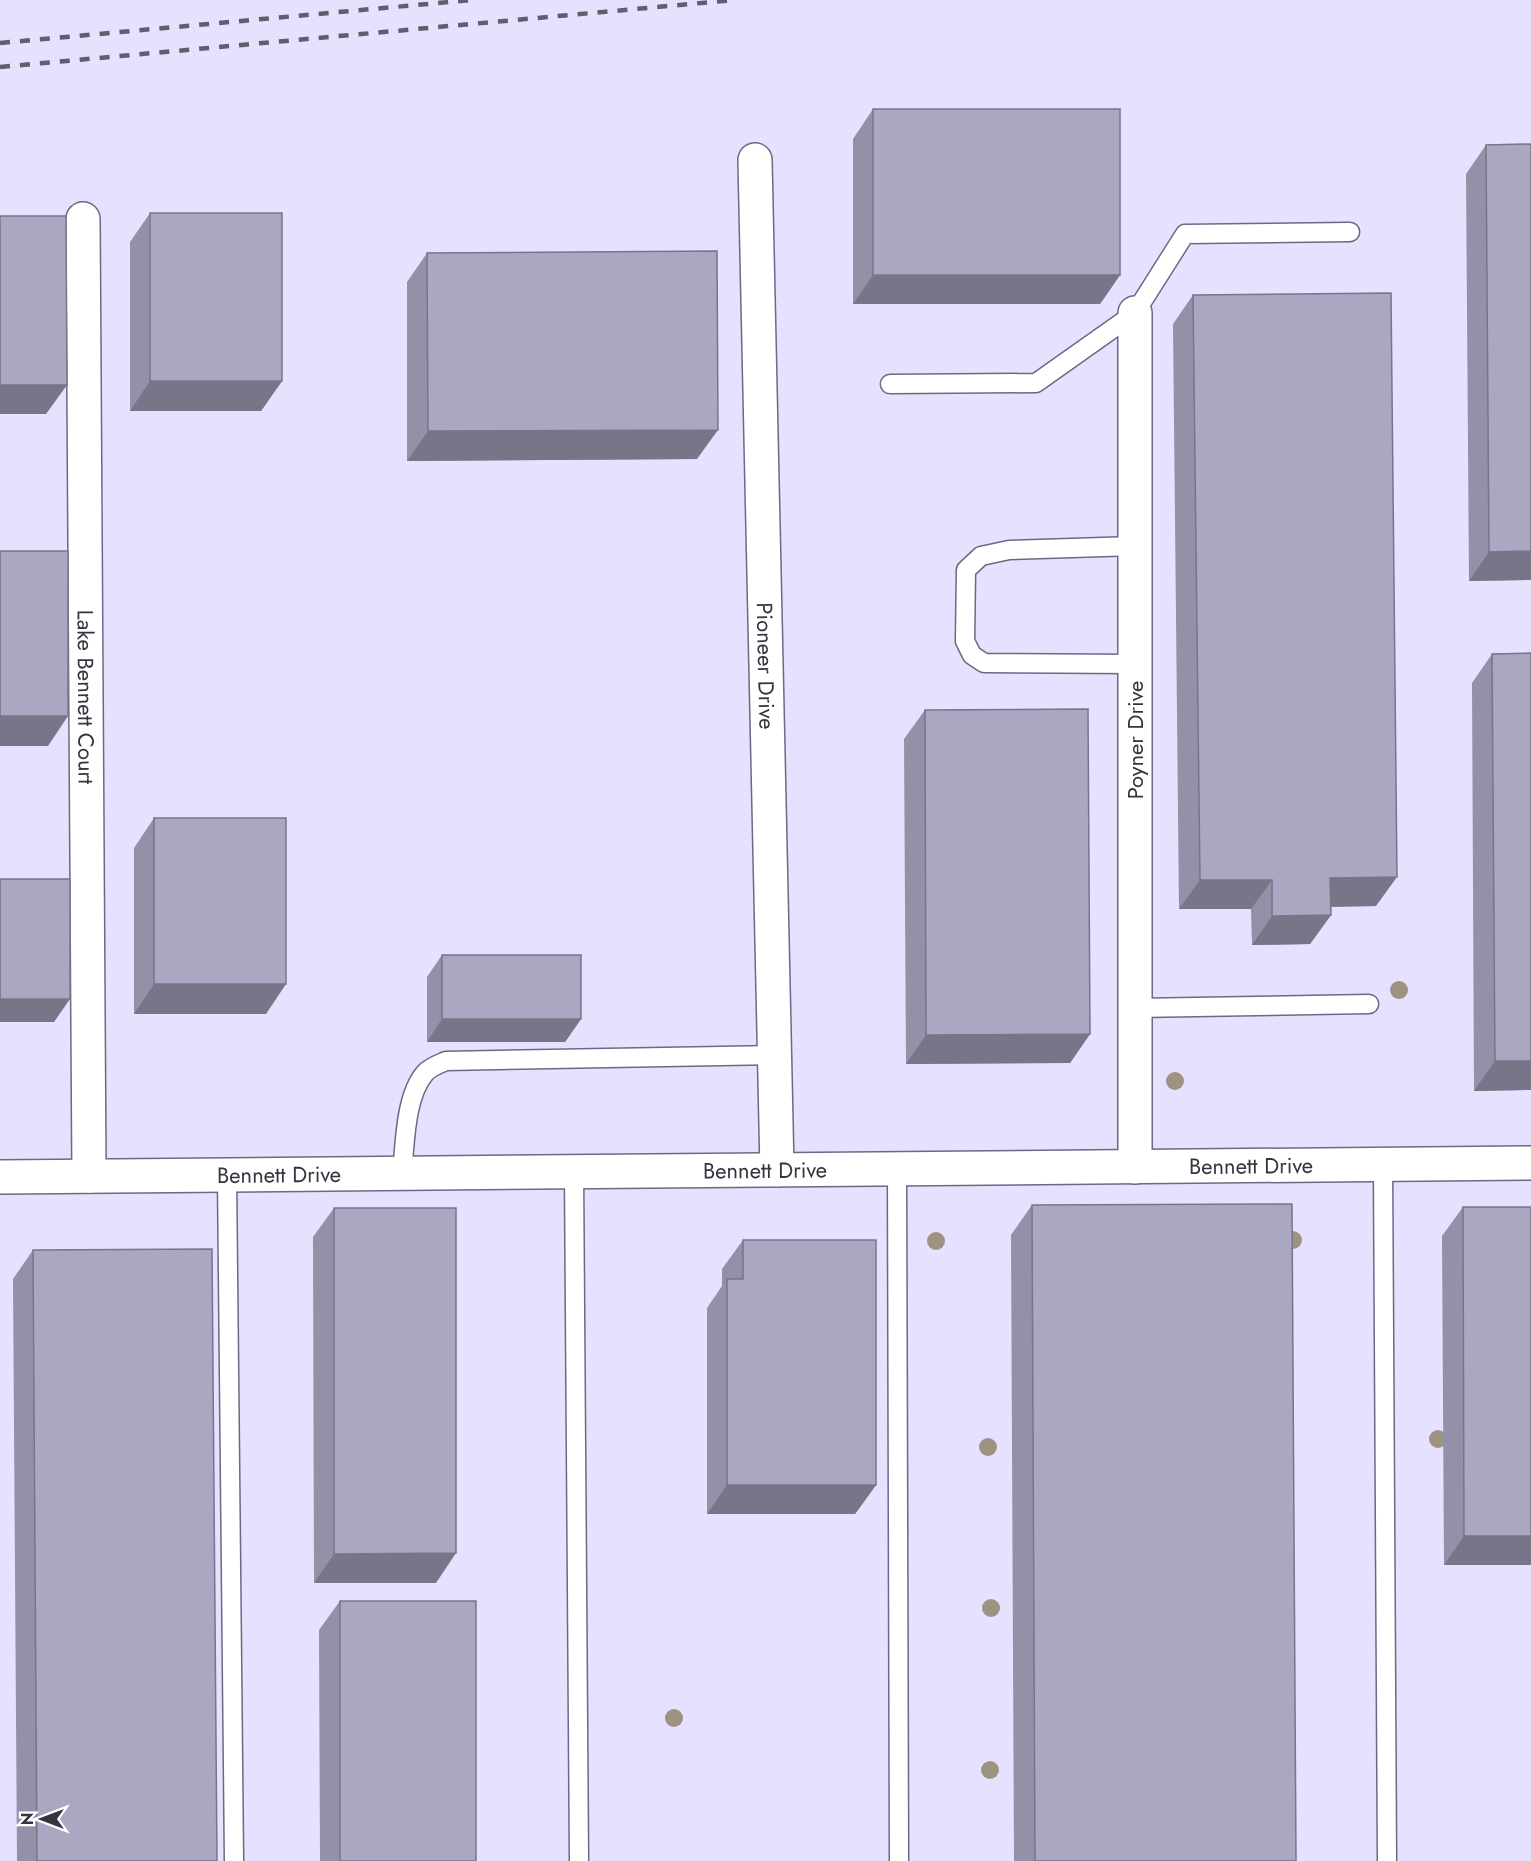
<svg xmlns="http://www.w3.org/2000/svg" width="1531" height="1861" font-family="Jost,sans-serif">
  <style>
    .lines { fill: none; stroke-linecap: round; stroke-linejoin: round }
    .service-casing { stroke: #6d6982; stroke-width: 21 }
    .minor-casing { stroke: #6d6982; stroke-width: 36 }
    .tertiary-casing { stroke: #6d6982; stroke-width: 36 }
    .service { stroke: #fff; stroke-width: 18 }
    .minor { stroke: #fff; stroke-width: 33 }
    .tertiary { stroke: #fff; stroke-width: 33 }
    .rail { stroke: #605d6d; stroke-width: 4.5; stroke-dasharray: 10 10; stroke-linecap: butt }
    .tree { fill: #9e9381 }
    .wall { fill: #9390a8 }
    .shaded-wall { fill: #787588 }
    .building { fill: #aba7c3; stroke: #787588; stroke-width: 1.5 }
    .labels { text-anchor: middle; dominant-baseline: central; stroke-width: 6; stroke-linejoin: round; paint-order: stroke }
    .street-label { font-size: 22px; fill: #36343f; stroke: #fff }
  </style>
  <rect width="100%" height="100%" fill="#e5e1fe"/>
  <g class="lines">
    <!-- service casing -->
    <g class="service-casing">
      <g id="service">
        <polyline points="890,384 1036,383 1135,313 1185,234 1350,232"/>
        <polyline points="1135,546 1009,550 981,556 966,570 965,641 972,655 984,663 1135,664"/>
        <polyline points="1135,1008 1369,1004"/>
        <polyline points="1383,1164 1387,1861"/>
        <polyline points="897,1169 899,1861"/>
        <polyline points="574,1172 579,1861"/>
        <path d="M402 1174C405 1144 405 1096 425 1073 430 1067 439 1064 446 1061L774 1055"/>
        <polyline points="227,1175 234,1861"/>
      </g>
    </g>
    <!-- minor casing -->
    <g class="minor-casing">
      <g id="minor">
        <path id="s1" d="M755 160 777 1170"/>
        <path id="s2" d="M83 219 89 1176"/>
        <polyline points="1135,313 1135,1167"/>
      </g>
    </g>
    <!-- tertiary casing -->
    <g class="tertiary-casing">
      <g id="tertiary">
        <path id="s3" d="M0 1177 1531 1163"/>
      </g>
    </g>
    <!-- service -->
    <use href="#service" class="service"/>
    <!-- minor -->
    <use href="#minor" class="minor"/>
    <!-- tertiary -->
    <use href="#tertiary" class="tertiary"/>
    <!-- rail -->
    <g class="rail">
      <polyline points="0,43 471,0"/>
      <polyline points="0,67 734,0"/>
    </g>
  </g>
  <!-- trees -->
  <g class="tree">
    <circle cx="1399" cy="990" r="9"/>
    <circle cx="1175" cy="1081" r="9"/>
    <circle cx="1293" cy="1240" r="9"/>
    <circle cx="936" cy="1241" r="9"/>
    <circle cx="1438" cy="1439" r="9"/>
    <circle cx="988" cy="1447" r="9"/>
    <circle cx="991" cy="1608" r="9"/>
    <circle cx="674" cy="1718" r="9"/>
    <circle cx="990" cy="1770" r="9"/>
  </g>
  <!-- wall -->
  <g class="wall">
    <polygon points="873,109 1120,275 1100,304 853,304 853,139"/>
    <polygon points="1531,144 1531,580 1469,581 1466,174 1486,145"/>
    <polygon points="150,213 282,381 261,411 130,411 130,242"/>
    <polygon points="427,253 697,459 407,461 407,282"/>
    <polygon points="1193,295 1376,906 1331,907 1331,915 1310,944 1252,945 1251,909 1179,909 1173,324"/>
    <polygon points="1492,654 1531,1090 1474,1091 1472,683"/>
    <polygon points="925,710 1090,1034 1070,1063 906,1064 904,739"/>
    <polygon points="154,818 266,1014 134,1014 134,848"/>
    <polygon points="442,955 581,1019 565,1042 427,1042 427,977"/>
    <polygon points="1032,1205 1296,1861 1014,1861 1011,1235"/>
    <polygon points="1463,1207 1531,1565 1444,1565 1442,1236"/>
    <polygon points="334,1208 436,1583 314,1583 313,1237"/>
    <polygon points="743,1240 876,1485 855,1514 707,1514 707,1308 722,1286 722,1269"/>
    <polygon points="33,1250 217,1861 17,1861 13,1279"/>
    <polygon points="340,1601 476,1861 320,1861 319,1630"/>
  </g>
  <!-- shaded-wall -->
  <g class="shaded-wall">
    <polygon points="873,275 1120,275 1100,304 853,304"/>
    <polygon points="150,381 282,381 261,411 130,411"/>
    <polygon points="0,385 67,385 46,414 0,414"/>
    <polygon points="718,430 697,459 407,461 428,431"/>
    <polygon points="1531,551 1531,580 1469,581 1489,552"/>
    <polygon points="0,716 68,716 48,746 0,746"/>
    <polygon points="1397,877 1376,906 1310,907 1330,878"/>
    <polygon points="1200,880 1272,880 1251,909 1179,909"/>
    <polygon points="1331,915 1310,944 1252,945 1272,916"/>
    <polygon points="154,984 286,984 266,1014 134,1014"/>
    <polygon points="0,999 70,999 54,1022 0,1022"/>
    <polygon points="442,1019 581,1019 565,1042 427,1042"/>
    <polygon points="1090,1034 1070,1063 906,1064 926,1035"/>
    <polygon points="1495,1061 1531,1061 1531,1090 1474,1091"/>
    <polygon points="727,1485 876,1485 855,1514 707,1514"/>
    <polygon points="1464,1536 1531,1536 1531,1565 1444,1565"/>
    <polygon points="456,1553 436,1583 314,1583 334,1554"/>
  </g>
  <!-- building -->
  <g class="building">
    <rect x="873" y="109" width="247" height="166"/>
    <polygon points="1531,144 1531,551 1489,552 1486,145"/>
    <rect x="150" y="213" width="132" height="168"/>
    <polygon points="0,216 66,216 67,385 0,385"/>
    <polygon points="717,251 718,430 428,431 427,253"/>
    <polygon points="1391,293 1397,877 1330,878 1331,915 1272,916 1272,880 1200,880 1193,295"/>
    <rect x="0" y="551" width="68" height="165"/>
    <polygon points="1531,653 1531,1061 1495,1061 1492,654"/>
    <polygon points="1088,709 1090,1034 926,1035 925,710"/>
    <rect x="154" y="818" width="132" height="166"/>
    <rect x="0" y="879" width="70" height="120"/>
    <rect x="442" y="955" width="139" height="64"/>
    <polygon points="1292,1204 1296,1861 1035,1861 1032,1205"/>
    <polygon points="1463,1207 1531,1207 1531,1536 1464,1536"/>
    <polygon points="334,1208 456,1208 456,1553 334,1554"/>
    <polygon points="743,1240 876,1240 876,1485 727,1485 727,1279 743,1279"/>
    <polygon points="212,1249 217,1861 37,1861 33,1250"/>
    <rect x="340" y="1601" width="136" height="260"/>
  </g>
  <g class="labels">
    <!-- street labels -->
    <g class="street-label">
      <text stroke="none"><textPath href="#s1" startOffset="506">Pioneer Drive</textPath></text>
      <text stroke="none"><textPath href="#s2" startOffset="478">Lake Bennett Court</textPath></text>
      <text transform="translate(1135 740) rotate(-90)">Poyner Drive</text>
      <text stroke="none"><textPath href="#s3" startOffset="1251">Bennett Drive</textPath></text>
      <text stroke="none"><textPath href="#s3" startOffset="765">Bennett Drive</textPath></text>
      <text stroke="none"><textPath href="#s3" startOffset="279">Bennett Drive</textPath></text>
    </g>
  </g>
  <!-- north arrow -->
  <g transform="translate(42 1819) rotate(270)" stroke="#ffffff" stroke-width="4.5" paint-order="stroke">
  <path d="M0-4.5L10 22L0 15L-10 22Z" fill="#36343f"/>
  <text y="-9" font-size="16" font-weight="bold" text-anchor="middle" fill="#36343f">N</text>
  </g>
</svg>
